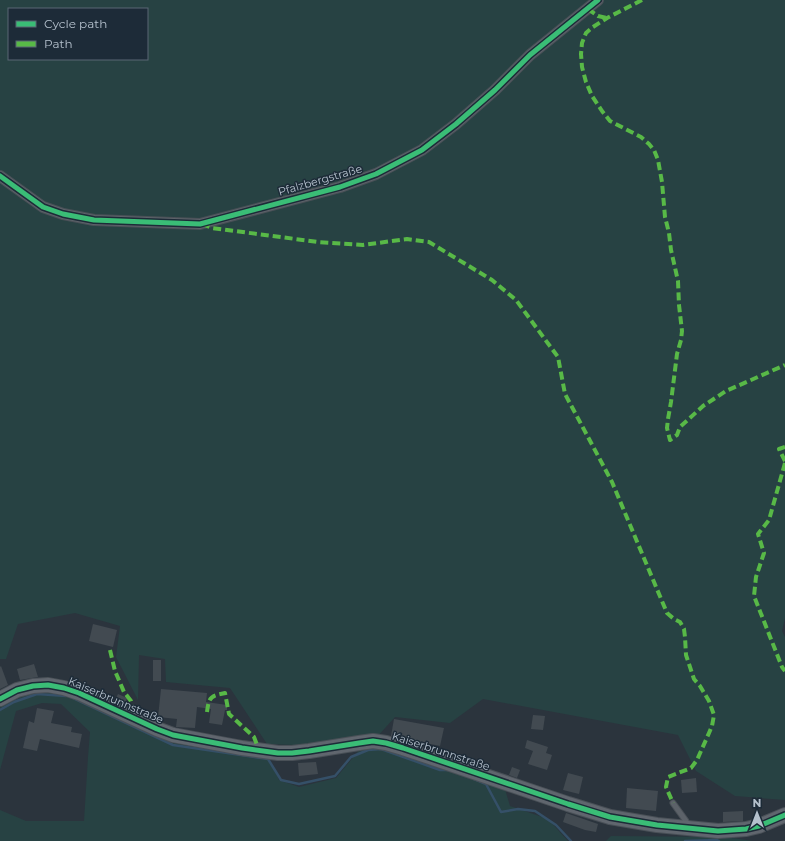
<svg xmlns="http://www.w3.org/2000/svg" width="785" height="841" font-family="Montserrat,sans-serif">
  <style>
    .green { fill: #274243; fill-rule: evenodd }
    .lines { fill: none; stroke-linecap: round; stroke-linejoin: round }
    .stream { stroke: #355068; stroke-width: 2.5 }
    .building { fill: #424a51 }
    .lane-casing { stroke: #495057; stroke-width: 7 }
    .street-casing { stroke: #495057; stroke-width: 12 }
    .secondary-casing { stroke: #495057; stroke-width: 16 }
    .lane { stroke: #5c6269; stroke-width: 5 }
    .street { stroke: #5c6269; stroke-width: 10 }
    .secondary { stroke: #60666e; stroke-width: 14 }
    .quiet { stroke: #58b947; stroke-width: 4; stroke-dasharray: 8 4; stroke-linecap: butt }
    .cycleway-casing { stroke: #1d2b38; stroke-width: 8 }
    .cycleway { stroke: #3abd76; stroke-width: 5 }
    .labels { text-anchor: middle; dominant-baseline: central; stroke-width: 3; stroke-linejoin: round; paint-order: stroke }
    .street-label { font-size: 11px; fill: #b5c1cd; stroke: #1d2b38 }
  </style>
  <rect width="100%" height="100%" fill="#2b343d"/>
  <!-- green -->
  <g class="green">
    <path d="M0 0H785V618L782 631 785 637V800L735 796 696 771 678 735 483 699 450 723 395 717 376 738 294 745 267 744 230 688 166 682 165 659 139 655 138 700 116 657 120 626 75 613 18 624 6 659H0ZM9 9H147V59H9Z"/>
    <polygon points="48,688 74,694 155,734 268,756 279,780 299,787 336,778 360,749 385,749 504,786 510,806 548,819 568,841 0,841 0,810 26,821 84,821 88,757 90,732 61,704 42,703 16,711 0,770 0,703 22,692"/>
    <polygon points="611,836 726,837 753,841 606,841"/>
  </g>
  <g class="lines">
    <!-- stream -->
    <g class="stream">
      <polyline points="71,697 173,745 268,759 281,780 299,784 335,776 351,757 368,750 381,749 440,770 449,770"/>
      <polyline points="0,710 14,702 37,694 66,696"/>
      <polyline points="474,779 486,784 501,812 518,809 535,811 556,825 571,841"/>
      <polyline points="685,841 717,840 719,841"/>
    </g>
  </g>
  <!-- building -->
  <g class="building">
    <polygon points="93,624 117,630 113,647 89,641"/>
    <rect x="153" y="660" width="8" height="21"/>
    <polygon points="34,664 38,677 20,680 17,669"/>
    <polygon points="1,666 8,685 0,689 0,667"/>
    <polygon points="161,689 207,693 206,702 227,705 227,710 225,710 222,725 209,723 211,709 197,707 195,728 176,727 177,719 158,717"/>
    <polygon points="118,694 127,698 125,705 115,700"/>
    <polygon points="37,708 54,711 51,723 72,727 71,732 82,734 79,748 40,739 37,751 23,748 29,721 34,723"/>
    <polygon points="533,715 545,716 543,730 531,729"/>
    <polygon points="394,719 444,728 440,746 391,736"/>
    <polygon points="527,740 548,747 546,753 552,755 547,770 528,764 533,751 525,748"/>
    <polygon points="316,762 318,774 299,776 298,763"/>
    <polygon points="512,767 520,770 517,778 509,775"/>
    <polygon points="568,773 583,777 579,794 563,790"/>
    <polygon points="696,778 697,792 682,793 681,780"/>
    <polygon points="627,788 658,791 656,811 626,808"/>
    <polygon points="743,811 743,821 723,822 723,812"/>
    <polygon points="566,813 598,824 596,832 585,830 563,822"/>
  </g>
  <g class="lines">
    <!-- lane casing -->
    <g class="lane-casing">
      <polyline id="lane" points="673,803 686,821 687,826"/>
    </g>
    <!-- street casing -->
    <g class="street-casing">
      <polyline id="street" points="0,176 43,207 63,214 94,220 200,224 340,187 376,174 422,150 456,124 495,90 530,55 598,0"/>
    </g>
    <!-- secondary casing -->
    <g class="secondary-casing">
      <polyline id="secondary" points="0,699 17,690 33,686 48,685 64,688 79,693 157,729 173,735 242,748 278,753 292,753 309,751 359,743 373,741 386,743 403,748 568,804 610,817 657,825 718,831 746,829 759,826 785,815"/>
    </g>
    <!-- lane -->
    <use href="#lane" class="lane"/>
    <!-- street -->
    <use href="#street" class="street"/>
    <!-- secondary -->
    <use href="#secondary" class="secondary"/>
    <!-- quiet -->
    <g class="quiet">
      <polyline points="642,0 607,18 593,27 586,33 582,43 581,54 582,67 586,82 592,96 602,111 610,121 641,137 649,144 654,150 658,160 662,182 665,217 669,233 671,250 678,281 679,305 682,331 681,340 677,354 671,402 668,419 667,428 670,440 677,435 680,427 703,406 726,391 785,365"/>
      <polyline points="588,9 598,16 607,18"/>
      <polyline points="202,224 212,228 318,242 363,245 407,239 429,242 492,280 516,300 558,357 565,394 612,482 667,613 674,619 680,622 684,629 685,637 686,655 694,679 700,686 709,701 714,715 712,726 709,733 697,760 691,768 668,777 666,787 673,803"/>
      <polyline points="785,447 779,449 785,461"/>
      <polyline points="785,463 769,520 758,534 764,553 756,577 754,596 782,667 785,671"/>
      <polyline points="110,650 115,671 124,692 131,701 133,709 131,717"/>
      <path d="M207 712C209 697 210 696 225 693L229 714 254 737 259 750"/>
    </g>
    <!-- cycleway casing -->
    <g class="cycleway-casing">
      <g id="cycleway">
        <polyline points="0,176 43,207 63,214 94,220 200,224 340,187 376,174 422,150 456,124 495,90 530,55 598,0"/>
        <polyline points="0,699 17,690 33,686 48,685 64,688 79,693 157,729 173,735 242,748 278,753 292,753 309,751 359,743 373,741 386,743 403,748 568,804 610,817 657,825 718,831 746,829 759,826 785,815"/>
      </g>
    </g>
    <!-- cycleway -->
    <use href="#cycleway" class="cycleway"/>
  </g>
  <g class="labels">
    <!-- street labels -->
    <g class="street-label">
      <text transform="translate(320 180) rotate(-16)">Pfalzbergstraße</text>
      <text transform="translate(116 700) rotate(23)">Kaiserbrunnstraße</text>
      <text transform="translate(441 751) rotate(18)">Kaiserbrunnstraße</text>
    </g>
  </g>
  <!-- legend -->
  <rect x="8" y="8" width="140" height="52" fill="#1d2b38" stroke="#5a6774"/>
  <rect x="16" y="21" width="20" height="6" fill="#3abd76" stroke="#5a6774"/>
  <text x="44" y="28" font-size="12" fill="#b5c1cd">Cycle path</text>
  <rect x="16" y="41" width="20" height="6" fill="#58b947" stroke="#5a6774"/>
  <text x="44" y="48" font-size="12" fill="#b5c1cd">Path</text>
  <!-- north arrow -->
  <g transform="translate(757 813)" stroke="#1d2b38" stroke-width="3" paint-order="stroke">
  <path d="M0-3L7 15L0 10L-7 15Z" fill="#b5c1cd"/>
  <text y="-6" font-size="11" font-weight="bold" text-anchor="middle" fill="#b5c1cd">N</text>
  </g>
</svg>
